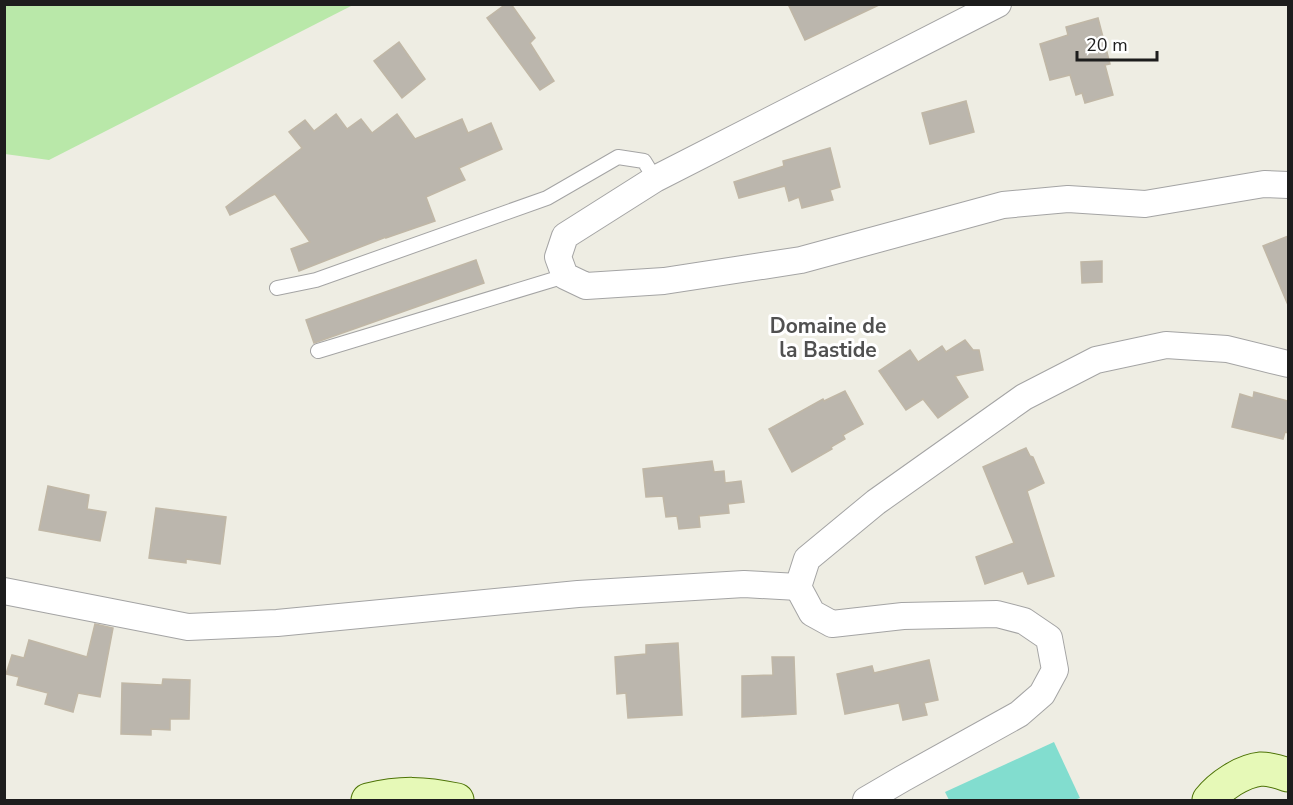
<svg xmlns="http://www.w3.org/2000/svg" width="1293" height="805" font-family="'Nunito Sans',sans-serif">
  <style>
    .grass { fill: #b9e8a9 }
    .pitch { fill: #82ddcf }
    .building { fill: #bbb6ad; stroke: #c0b7a6; stroke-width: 1.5 }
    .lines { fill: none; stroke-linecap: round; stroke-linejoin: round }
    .lane-casing { stroke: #a4a4a4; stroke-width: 16 }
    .street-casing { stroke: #a4a4a4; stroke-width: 28 }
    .secondary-casing { stroke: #4d7306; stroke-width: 35 }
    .lane { stroke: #fff; stroke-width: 14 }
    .street { stroke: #fff; stroke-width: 26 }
    .secondary { stroke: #e6f9b7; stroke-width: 33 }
    .labels { text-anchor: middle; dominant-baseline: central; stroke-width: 6; stroke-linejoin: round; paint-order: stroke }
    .neighbourhood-label { font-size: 21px; font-weight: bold; fill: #505050; stroke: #fff }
  </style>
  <rect width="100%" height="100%" fill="#eeede3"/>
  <!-- grass -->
  <polygon class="grass" points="5,4 353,4 353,5 49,160 5,154"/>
  <!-- pitch -->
  <polygon class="pitch" points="1054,742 1080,798 1074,800 949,800 945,792"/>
  <!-- building -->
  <g class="building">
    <polygon points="506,4 511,4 535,38 530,43 554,81 540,90 487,18"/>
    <polygon points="788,4 881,4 805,40"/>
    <polygon points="1098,18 1110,64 1105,65 1113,95 1085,103 1082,93 1076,95 1070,75 1050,80 1040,44 1068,35 1066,27"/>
    <polygon points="399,42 425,79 402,98 374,61"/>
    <polygon points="966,101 974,132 930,144 922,113"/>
    <polygon points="336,114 347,129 361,119 372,133 397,114 415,139 462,119 468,133 491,123 502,149 459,168 465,180 426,197 435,221 386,238 386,237 299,271 291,249 310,242 275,194 230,215 226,207 302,148 289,132 305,120 314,131"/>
    <polygon points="830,148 840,187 830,190 833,200 802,208 799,197 789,201 785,186 739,198 734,182 784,166 783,161"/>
    <polygon points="1288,236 1288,305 1263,246"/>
    <polygon points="476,260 484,283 314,343 306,320"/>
    <polygon points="1102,261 1102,282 1082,283 1081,262"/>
    <polygon points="965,340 973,350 979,350 983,370 955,376 968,397 938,418 923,399 906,410 879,371 910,350 918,362 942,346 946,352"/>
    <polygon points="845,391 863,424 843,435 845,439 831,447 832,449 792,472 769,429 823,399 824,401"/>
    <polygon points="1254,392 1288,401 1288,433 1285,432 1283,439 1232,427 1240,394 1253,398"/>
    <polygon points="1026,448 1030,456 1033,457 1044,483 1027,491 1054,576 1028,584 1023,571 985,584 976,557 1014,543 983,467"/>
    <polygon points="712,461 714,472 724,471 725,483 741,481 744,502 728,504 729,513 699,516 700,527 679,529 677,516 666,517 663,496 646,497 643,469"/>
    <polygon points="48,486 89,495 87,509 106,512 100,541 39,530"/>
    <polygon points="156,508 226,517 220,564 186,559 186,563 149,558"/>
    <polygon points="95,624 113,628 100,697 78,693 73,712 45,704 48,693 17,685 19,677 6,674 12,655 24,658 29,640 87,657"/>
    <polygon points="678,643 682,715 628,718 626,693 617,694 615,657 646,654 646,645"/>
    <polygon points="772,657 794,657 796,714 742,717 742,676 773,675"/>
    <polygon points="929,660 938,700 924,703 927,715 903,720 899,703 845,714 837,674 872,666 874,673"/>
    <polygon points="163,679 190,680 189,719 170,719 170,730 151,729 151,735 121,734 122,683 162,685"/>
  </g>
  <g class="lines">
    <!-- lane casing -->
    <g class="lane-casing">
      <g id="lane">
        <polyline points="277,288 316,280 547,198 618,157 644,161 655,179"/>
        <polyline points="318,351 565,276"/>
      </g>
    </g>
    <!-- street casing -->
    <g class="street-casing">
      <g id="street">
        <polyline points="998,4 655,179 565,236 558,257 565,276 586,286 664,281 801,260 1003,205 1068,199 1145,204 1264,184 1288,185"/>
        <polyline points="4,591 188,627 277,623 578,594 744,584 798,587"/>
        <polyline points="866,800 902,779 1019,714 1042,694 1055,670 1049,638 1024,621 997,614 903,616 832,624 812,613 798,587 807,559 876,502 1024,397 1096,360 1166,345 1227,349 1288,364"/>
      </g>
    </g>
    <!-- secondary casing -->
    <g class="secondary-casing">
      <g id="secondary">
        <path d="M368 800C401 792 424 793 457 800"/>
        <path d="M1209 800C1220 786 1242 771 1261 769 1270 769 1280 772 1288 775"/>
      </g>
    </g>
    <!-- lane -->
    <use href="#lane" class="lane"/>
    <!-- street -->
    <use href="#street" class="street"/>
    <!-- secondary -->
    <use href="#secondary" class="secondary"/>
  </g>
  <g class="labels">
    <!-- neighbourhood labels -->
    <g class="neighbourhood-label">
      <text x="828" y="326">Domaine de<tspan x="828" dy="24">la Bastide</tspan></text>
    </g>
  </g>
  <!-- border -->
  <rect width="1293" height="805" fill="none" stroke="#1d1d1d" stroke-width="12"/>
  <!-- scale -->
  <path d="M1077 51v9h80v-9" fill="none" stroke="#1d1d1d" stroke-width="3"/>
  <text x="1086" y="51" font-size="18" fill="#1d1d1d" stroke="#ffffff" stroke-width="4.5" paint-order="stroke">20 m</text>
</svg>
